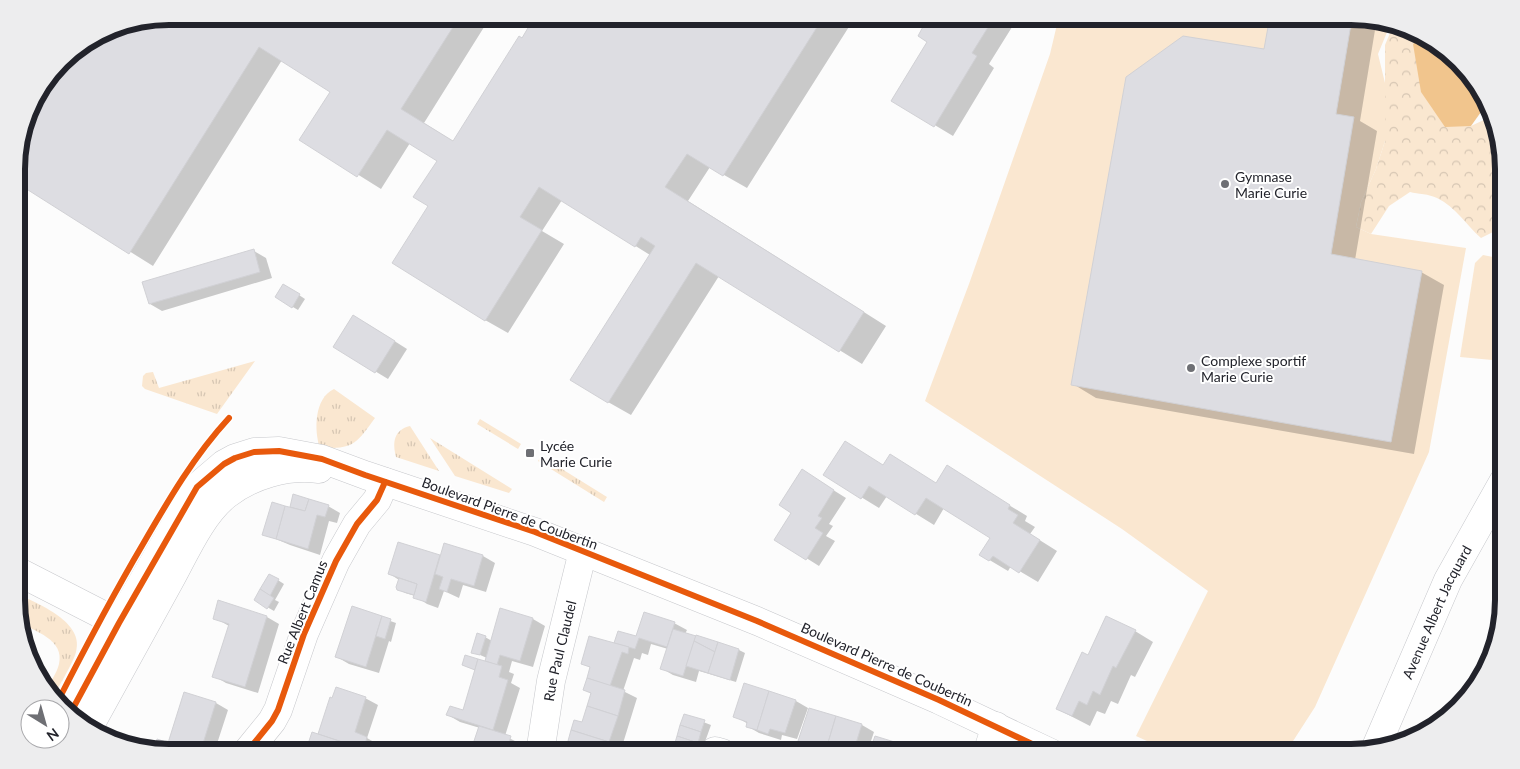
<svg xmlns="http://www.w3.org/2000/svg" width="1520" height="769" font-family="Lato,sans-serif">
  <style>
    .grass { fill: url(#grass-tufts) }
    .forest { fill: url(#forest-crowns) }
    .pitch { fill: #fae7d0 }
    .water { fill: #f1c58d }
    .shadow { fill: #0003 }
    .building { fill: #dddde2; stroke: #d1d1d5 }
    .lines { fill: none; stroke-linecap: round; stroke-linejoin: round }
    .minor-casing { stroke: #c7c8cc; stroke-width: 29 }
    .minor { stroke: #fff; stroke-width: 28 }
    .cycleway-casing { stroke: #fff; stroke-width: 9 }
    .cycleway { stroke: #e8590c; stroke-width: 6 }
    .poi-dot { fill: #6e6f74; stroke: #fff; stroke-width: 2 }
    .labels { text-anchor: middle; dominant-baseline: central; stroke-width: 4; stroke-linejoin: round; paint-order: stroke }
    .poi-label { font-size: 14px; fill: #22232b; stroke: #fff; text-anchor: start }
    .street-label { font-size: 14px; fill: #22232b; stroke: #fff }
    .rim { fill: none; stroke: #22232b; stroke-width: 6 }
  </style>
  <defs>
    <pattern id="grass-tufts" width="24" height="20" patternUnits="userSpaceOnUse" patternTransform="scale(1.25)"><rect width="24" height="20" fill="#fae7d0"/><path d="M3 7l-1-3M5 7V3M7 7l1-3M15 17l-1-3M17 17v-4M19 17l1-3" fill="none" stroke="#d6c6b3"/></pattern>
    <pattern id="forest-crowns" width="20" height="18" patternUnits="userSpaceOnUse" patternTransform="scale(1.25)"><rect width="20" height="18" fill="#fae7d0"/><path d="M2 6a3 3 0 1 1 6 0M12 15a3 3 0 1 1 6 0" fill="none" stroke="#d6c6b3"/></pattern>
  </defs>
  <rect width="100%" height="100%" fill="#fcfcfc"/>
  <!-- grass -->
  <g class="grass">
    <polygon points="255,361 217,414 145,389 142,386 143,376 146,373 153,372 159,388"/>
    <path d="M334 389 375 418C356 444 354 449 320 448 314 431 314 398 334 389Z"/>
    <polygon points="480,419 521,444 518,449 477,424"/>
    <path d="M410 426 439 471 396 457C392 442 394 430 410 426Z"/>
    <polygon points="430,438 512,489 509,493 455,476"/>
    <polygon points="541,456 607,497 604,502 538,461"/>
    <path d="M18 594C38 604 85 622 76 652 73 663 59 686 53 697L46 690C50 682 57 673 59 664 65 640 35 631 18 622Z"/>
  </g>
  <!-- forest -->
  <path class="forest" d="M1393 26 1419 32 1422 35 1413 44 1471 126 1490 117 1502 149 1503 223 1501 228 1481 238C1466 225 1456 207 1437 198 1429 194 1418 194 1410 192L1389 206 1371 234 1356 227 1361 202 1376 169 1385 141V45Z"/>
  <!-- pitch -->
  <g class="pitch">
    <polygon points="1059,16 1351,16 1390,25 1378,54 1385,83 1385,141 1376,169 1361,202 1356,227 1371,234 1466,248 1429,452 1315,707 1286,752 1171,752 1136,736 1208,591 1122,529 925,401 969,284 1050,54"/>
    <polygon points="1483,255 1503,259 1503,361 1460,357 1475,263"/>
  </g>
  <!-- water -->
  <polygon class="water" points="1422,35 1478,84 1486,105 1471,126 1445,127 1421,92 1413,44"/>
  <!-- shadow -->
  <g class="shadow">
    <polygon points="169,16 491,16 424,123 454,142 537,16 842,16 852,22 747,188 710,167 688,201 886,326 862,364 719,276 631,415 608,402 650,255 562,200 542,231 564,244 508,333 485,320 429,206 438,160 410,143 381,189 301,139 331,91 282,60 153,266 17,181 17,159 32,101 68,54 111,28"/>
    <polygon points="937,16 1019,16 989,64 994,68 953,136 893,100 929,41 930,28"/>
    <polygon points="1351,16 1387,25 1386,32 1375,30 1360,121 1377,131 1355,260 1421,272 1444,285 1414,454 1096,398 1073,384 1265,51"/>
    <polygon points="254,251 266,258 272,278 162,311 150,304"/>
    <polygon points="284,285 305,299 298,310 276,297"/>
    <polygon points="366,323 407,349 388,379 335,347"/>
    <polygon points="883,466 937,484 964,478 1027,516 1025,521 1035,527 1030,534 1057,551 1038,582 1011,566 1008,571 981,555 991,538 944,508 934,525 887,496 879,508 825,475"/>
    <polygon points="814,478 846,498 829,524 833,526 826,536 835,541 819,566 776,539"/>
    <polygon points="294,496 328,506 340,513 337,523 329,521 320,555 290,545 264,534 290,508"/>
    <polygon points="399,543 441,557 445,544 483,556 495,563 486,592 463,585 459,598 444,591 438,608 427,604 415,596 405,593 398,589 399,580 390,574"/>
    <polygon points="270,575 284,584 275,600 279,602 274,611 255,600"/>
    <polygon points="353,608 396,623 391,642 389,641 379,673 349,664 337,657"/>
    <polygon points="501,610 533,619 545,626 533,667 512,661 509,672 514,674 511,683 520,688 505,736 523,745 520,753 472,753 480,728 460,722 448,715 463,711 476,670 463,665 486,663 487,658 473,652 485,637 492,641"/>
    <polygon points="267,617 279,624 258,693 226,683 214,676 229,626 215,618"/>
    <polygon points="674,623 687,630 685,634 739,650 745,653 736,682 699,671 696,682 673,675 661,668 668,649 651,644 648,655 642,653 640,660 634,658 623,691 637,698 620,753 574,753 576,745 569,741 583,724 592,694 585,690 591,668 583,663 615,645"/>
    <polygon points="1135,631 1153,642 1135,677 1131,675 1118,704 1111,701 1105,714 1097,711 1090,726 1057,709 1089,656"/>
    <polygon points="365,698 378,705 367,738 379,745 377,753 370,753 357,749 356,753 306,753 319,736 331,699"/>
    <polygon points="796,701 808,708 797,739 782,735 781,740 759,733 747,726 748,724 735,716"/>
    <polygon points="216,703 228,710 214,753 169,753 155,750 158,741 169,744"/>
    <polygon points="810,709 862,725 874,732 867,753 817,753 815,751 815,749 800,741"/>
    <polygon points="685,715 711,725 701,753 692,753 675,746"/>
  </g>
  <!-- building -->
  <g class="building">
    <polygon points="169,16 460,16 401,109 453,141 519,36 522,38 535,16 824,16 723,176 687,154 665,187 864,312 839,352 696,263 608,403 570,380 655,246 641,237 635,247 539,187 520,217 542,230 485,321 392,263 428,206 413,197 437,161 387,130 357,177 299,140 330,92 259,47 129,254 17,183 17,159 32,101 68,54 111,28"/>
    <polygon points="936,16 995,16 972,53 977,56 934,127 891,101 927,42 918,36 925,23 930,26"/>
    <polygon points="1270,16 1351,16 1363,19 1352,18 1336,114 1354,117 1331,254 1422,271 1391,442 1071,385 1126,77 1183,36 1264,49"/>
    <polygon points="254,249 260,272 149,304 142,282"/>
    <polygon points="283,284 300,294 292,308 275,297"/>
    <polygon points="353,315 395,341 375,373 333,347"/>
    <polygon points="845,441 883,465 890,454 936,483 947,465 1010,505 1008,509 1018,515 1013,523 1040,540 1019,573 993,556 989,561 979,555 990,538 926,498 915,515 869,486 861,499 823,475"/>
    <polygon points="802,469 834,490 818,516 822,518 815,528 823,533 806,560 774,540 791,513 779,505"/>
    <polygon points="293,494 309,499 305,511 290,507"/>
    <polygon points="309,499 329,505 325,517 317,515 308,549 276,539 285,506 305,511"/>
    <polygon points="272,502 285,506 276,539 262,535"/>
    <polygon points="398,542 440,555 426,602 413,598 417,584 388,574"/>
    <polygon points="444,543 483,555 474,586 451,579 447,592 439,589 443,577 435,574"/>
    <polygon points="269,574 279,579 270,596 260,589"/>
    <polygon points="399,578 417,584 414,595 397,590 396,587"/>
    <polygon points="260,589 274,598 267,609 254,600"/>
    <polygon points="218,600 267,616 245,687 212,677 229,624 213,619"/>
    <polygon points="352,606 382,616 366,667 335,657"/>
    <polygon points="500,608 533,618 520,661 500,655 497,665 485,661"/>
    <polygon points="644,612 675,622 667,647 639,638 635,649 614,643 618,631 636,636"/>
    <polygon points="382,616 391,619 385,639 376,636"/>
    <polygon points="1106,616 1136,630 1116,668 1113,666 1100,695 1093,691 1087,705 1079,701 1072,716 1056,709 1082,652 1088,655"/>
    <polygon points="673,629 696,636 683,676 660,669"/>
    <polygon points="477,633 486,636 480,655 471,653"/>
    <polygon points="696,635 718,642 715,652 694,641"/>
    <polygon points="589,636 629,647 628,654 622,652 610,686 587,678 590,667 581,664"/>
    <polygon points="694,641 715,652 708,673 686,666"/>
    <polygon points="718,642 739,649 730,680 708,673"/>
    <polygon points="465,655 478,659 475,670 462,665"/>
    <polygon points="478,659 502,666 499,677 508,680 493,730 446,715 450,706 463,710"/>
    <polygon points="587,678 625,690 618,716 587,706 591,693 583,690"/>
    <polygon points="744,683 769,691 757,730 746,727 747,722 733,717"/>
    <polygon points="336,687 366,697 355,732 367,737 364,749 318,734 330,697 332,698"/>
    <polygon points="769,691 796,700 785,733 770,729 768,734 757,730"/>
    <polygon points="184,692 216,702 200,753 168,743"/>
    <polygon points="587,706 618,716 609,742 571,730 574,720 582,722"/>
    <polygon points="809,708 836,716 825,753 813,752 815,747 798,741"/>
    <polygon points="684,714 705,720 701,732 680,725"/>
    <polygon points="836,716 862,724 853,753 825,753"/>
    <polygon points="680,725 701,732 698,743 677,736"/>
    <polygon points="479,726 511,736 506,753 470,753"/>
    <polygon points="571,730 609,742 606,753 573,753 575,744 568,741"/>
    <polygon points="312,732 345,743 341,753 305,753"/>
    <polygon points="677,736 698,743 695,753 674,746"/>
    <polygon points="875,736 901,744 898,753 869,753"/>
    <polygon points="157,739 190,750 189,753 169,753 154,749"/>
    <polygon points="901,743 920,749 918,753 898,752"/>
  </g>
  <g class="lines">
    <!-- minor casing -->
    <g class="minor-casing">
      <g id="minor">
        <polyline points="17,571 134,631"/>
        <polyline points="71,712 119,623 197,487 224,464 235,458 254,452 279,451 322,459 365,475 535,532 757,621 939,700 1051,753"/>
        <path d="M89 727C116 678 143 629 170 580 185 553 201 515 226 495 252 475 286 465 319 469"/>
        <path id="s1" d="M1376 747 1448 580 1503 482"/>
        <polyline points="715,751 722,753"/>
        <polyline points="246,753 272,721 278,710 304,634 336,561 357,524 377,500 385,482"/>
        <path id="s2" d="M540 753 551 681 583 551"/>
        <polyline points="987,753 996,726"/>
      </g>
    </g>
    <!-- minor -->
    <use href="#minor" class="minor"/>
    <!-- cycleway casing -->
    <g class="cycleway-casing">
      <g id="cycleway">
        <path d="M58 701C85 648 113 595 143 544 169 499 194 456 229 418"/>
        <polyline points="71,712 119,623 197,487 224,464 235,458 254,452 279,451 322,459 365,475 535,532 757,621 939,700 1051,753"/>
        <polyline points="246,753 272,721 278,710 304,634 336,561 357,524 377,500 385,482"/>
      </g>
    </g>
    <!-- cycleway -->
    <use href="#cycleway" class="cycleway"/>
  </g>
  <!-- markers -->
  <g class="poi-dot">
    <circle cx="1225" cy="184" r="5"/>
    <circle cx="1191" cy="368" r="5"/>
    <rect x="525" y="448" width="10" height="10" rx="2.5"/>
  </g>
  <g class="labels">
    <!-- poi labels -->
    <g class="poi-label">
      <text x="1235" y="176">Gymnase<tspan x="1235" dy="16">Marie Curie</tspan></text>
      <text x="1201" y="360">Complexe sportif<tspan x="1201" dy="16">Marie Curie</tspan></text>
      <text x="540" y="445">Lycée<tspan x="540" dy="16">Marie Curie</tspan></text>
    </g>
    <!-- street labels -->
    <g class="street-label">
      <text transform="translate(510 513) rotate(20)">Boulevard Pierre de Coubertin</text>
      <text transform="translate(302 612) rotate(-68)">Rue Albert Camus</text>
      <text stroke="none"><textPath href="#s1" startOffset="148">Avenue Albert Jacquard</textPath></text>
      <text stroke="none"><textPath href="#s2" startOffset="104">Rue Paul Claudel</textPath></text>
      <text transform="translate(887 664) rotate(24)">Boulevard Pierre de Coubertin</text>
    </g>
  </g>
  <!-- crop -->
  <path d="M0 0H1520V769H0ZM169 25H1351A144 144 0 0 1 1495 169V600A144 144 0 0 1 1351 744H169A144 144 0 0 1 25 600V169A144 144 0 0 1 169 25Z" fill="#ededee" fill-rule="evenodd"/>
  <path class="rim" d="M169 25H1351A144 144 0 0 1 1495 169V600A144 144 0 0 1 1351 744H169A144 144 0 0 1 25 600V169A144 144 0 0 1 169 25Z"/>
  <!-- north arrow -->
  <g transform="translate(45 724) rotate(143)"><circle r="24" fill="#ffffff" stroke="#a7a7aa"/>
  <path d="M0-4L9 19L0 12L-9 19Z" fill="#6e6f74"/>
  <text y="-8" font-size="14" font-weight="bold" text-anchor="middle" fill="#22232b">N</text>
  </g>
</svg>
